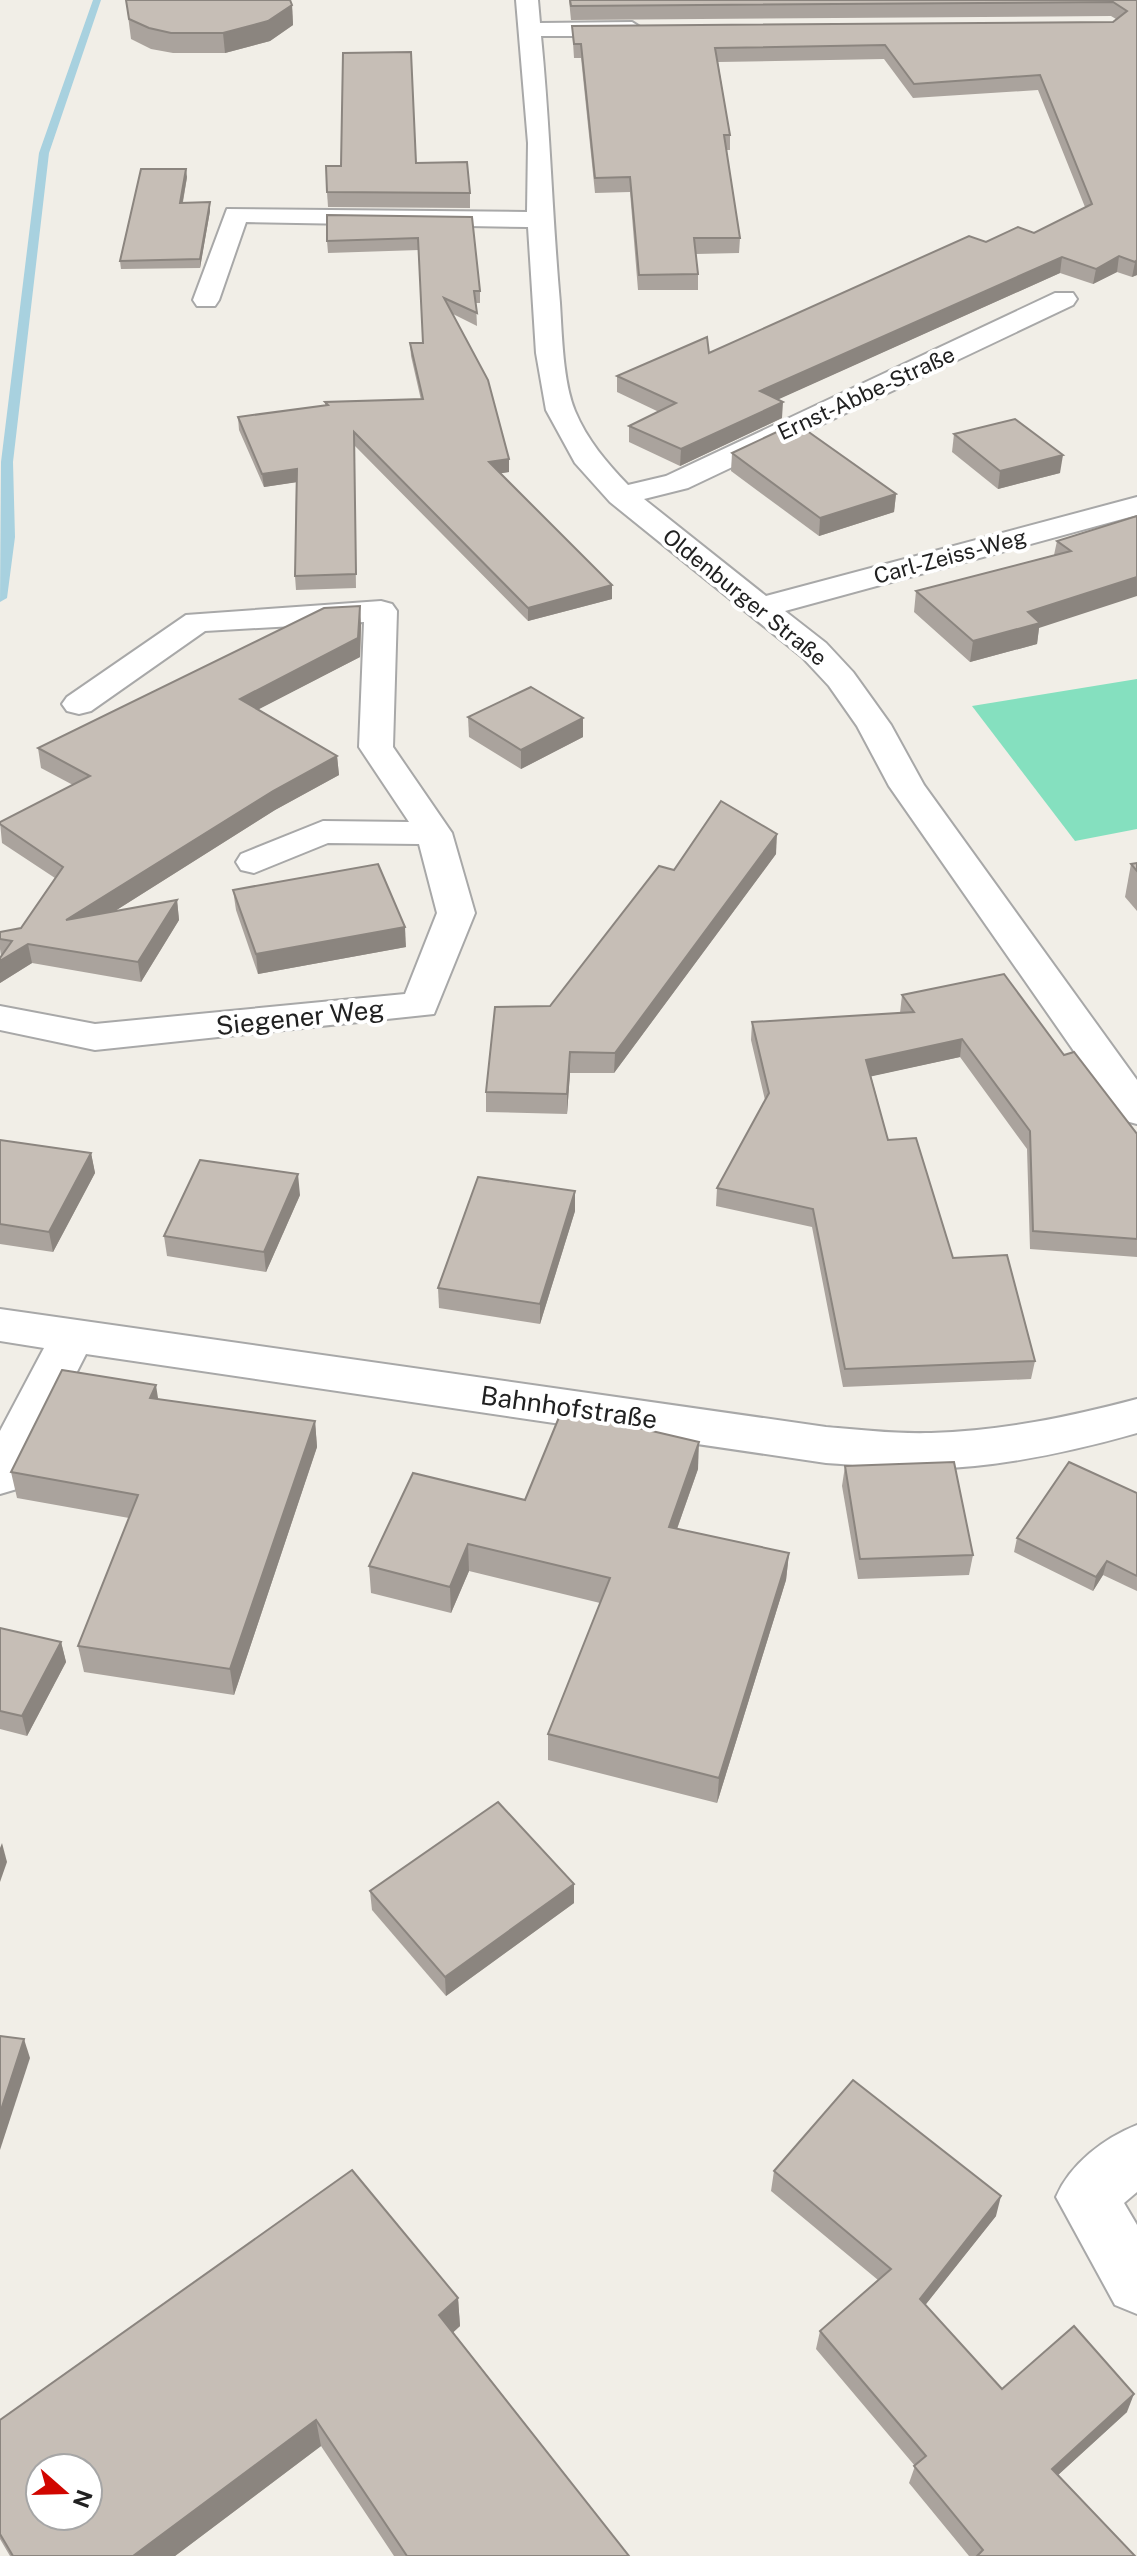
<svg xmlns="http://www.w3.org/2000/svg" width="1137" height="2556" font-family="'Public Sans',sans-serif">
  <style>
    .pitch { fill: #85e0bf }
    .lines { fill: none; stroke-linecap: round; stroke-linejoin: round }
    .stream { fill: #a8d1df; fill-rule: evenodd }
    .minor-casing { stroke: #a8a8a8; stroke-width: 4 }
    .minor { fill: #fff; fill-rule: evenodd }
    .wall { fill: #aaa39d }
    .shaded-wall { fill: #8b857f }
    .building { fill: #c6beb6; stroke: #8b857f; stroke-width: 2; fill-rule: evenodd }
    .labels { text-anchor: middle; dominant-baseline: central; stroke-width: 8; stroke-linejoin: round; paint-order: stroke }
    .far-street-label { font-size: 22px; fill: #212121; stroke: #fff }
    .street-label { font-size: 26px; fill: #212121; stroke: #fff }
  </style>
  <rect width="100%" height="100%" fill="#f1eee7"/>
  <!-- pitch -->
  <polygon class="pitch" points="1137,679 1137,829 1075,841 972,706"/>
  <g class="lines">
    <!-- stream -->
    <polygon class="stream" points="93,0 101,0 49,153 13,462 15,537 7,598 0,602 1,462 39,153"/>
    <!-- minor casing -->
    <g class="minor-casing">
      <g id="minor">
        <path d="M516 0H538L540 23 632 22 643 29 632 36H541C550 125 552 214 560 303 562 335 563 382 575 411 587 440 607 463 628 485L666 476 1055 293H1073L1077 299 1073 305 688 488 644 499 766 596 1137 497V515L785 611 826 643 853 672 891 725 924 785 1137 1080V1124L1122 1120 889 786 857 726 829 686 802 657 610 502 575 463 546 410 536 353 528 227 246 222 219 300 215 306H197L193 300 227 209 527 212 528 143Z"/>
        <polygon points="381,601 392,604 397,611 393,747 452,833 475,913 434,1014 95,1050 0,1030 0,1006 95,1024 405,994 437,913 419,844 328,843 254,873 241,870 236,862 241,854 323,821 409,822 359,747 364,622 205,631 91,711 79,714 67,711 62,704 67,697 186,615"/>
        <path d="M0 1309 826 1427C861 1430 896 1434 931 1433 1001 1431 1069 1417 1137 1399V1433C1070 1452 1001 1467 931 1469 896 1470 861 1465 826 1463L86 1354 17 1489 0 1494V1431L44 1348 0 1341Z"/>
        <path d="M1137 2125V2192L1124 2203 1137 2225V2314L1115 2305 1056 2197C1070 2164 1104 2138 1137 2125Z"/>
      </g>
    </g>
    <!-- minor -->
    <use href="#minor" class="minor"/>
  </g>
  <!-- wall -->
  <g class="wall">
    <polygon points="126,0 292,5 293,25 270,41 225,53 173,53 151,49 131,39"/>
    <polygon points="569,0 1137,0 1137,275 1132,277 1117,272 1093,284 1060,273 778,399 782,418 680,466 629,442 629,426 659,412 617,392 617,376 709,353 986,242 1034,233 1085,207 1038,90 913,98 884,59 718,62 730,135 730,150 726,150 740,238 739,253 696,254 698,274 698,290 638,290 630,192 595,193 581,58 574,58 572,26 1113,22 1116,19 1111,16 571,20"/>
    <polygon points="416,163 470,193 470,208 328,207 327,192"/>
    <polygon points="187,177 183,202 210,202 210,211 200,268 121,269 120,261"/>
    <polygon points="472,217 480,291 480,303 476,303 477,326 453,314 509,459 509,472 501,473 612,599 528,621 354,445 356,588 296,590 295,576 296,482 264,487 239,430 238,417 325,406 325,402 421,400 411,356 410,343 423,343 419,250 328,253 327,241"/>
    <polygon points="954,434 1060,473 998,489 952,452"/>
    <polygon points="732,453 896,494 894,512 819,536 731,471"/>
    <polygon points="1137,516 1039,628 1037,644 970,662 914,612 916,591 1054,555 1057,541"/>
    <polygon points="361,625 360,657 258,709 337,756 339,775 275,810 115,911 177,900 179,920 141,982 32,963 0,983 1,956 0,949 0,932 21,928 55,878 2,843 0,822 73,785 41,768 38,748"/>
    <polygon points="468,717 583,737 521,769 469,737"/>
    <polygon points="776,854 614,1073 570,1073 567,1114 486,1112 486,1092 550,1006 674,870"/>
    <polygon points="1137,863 1137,911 1125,897 1131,864"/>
    <polygon points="233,890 406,947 258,974 236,910"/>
    <polygon points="902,995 1064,1055 1137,1134 1137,1257 1030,1249 1027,1149 960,1057 871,1076 888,1140 953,1258 1035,1361 1031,1379 843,1387 812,1227 716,1206 717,1188 765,1100 751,1040 752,1022 900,1013"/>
    <polygon points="0,1140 91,1153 95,1173 53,1252 0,1244"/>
    <polygon points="575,1191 575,1211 540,1324 439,1308 438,1288"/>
    <polygon points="300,1195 266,1272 167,1256 164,1236"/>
    <polygon points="158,1399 315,1421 317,1447 234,1695 84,1672 78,1646 129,1518 17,1498 11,1472"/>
    <polygon points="845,1466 973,1555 969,1575 858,1579 842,1486"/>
    <polygon points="698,1469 677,1529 789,1553 786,1580 717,1803 548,1760 548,1734 600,1603 469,1571 451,1613 371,1593 369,1566 525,1500"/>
    <polygon points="1137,1493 1137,1591 1103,1575 1093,1591 1014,1552 1017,1538"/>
    <polygon points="0,1628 61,1642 66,1662 27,1736 0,1729"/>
    <polygon points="370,1891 574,1903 446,1996 372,1910"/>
    <polygon points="774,2171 996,2216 925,2305 1002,2389 1127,2412 1058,2475 1135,2556 969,2556 909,2483 915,2466 816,2349 820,2331 878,2280 771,2191"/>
    <polygon points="458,2298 460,2326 453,2332 629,2556 394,2556 321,2446 175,2556 10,2556 0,2539 0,2420"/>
  </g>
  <!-- shaded-wall -->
  <g class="shaded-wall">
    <polygon points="292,5 293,25 270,41 225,53 223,33"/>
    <polygon points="186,169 187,177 181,211 180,203"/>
    <polygon points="210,202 210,211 200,268 200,259"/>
    <polygon points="1119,256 1117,272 1093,284 1096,269"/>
    <polygon points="1062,257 1060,273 759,408 760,391"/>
    <polygon points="1137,260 1137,275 1132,277 1135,262"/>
    <polygon points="783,402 782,418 680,466 681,449"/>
    <polygon points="1063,455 1060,473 998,489 1000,471"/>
    <polygon points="509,459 509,472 490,475 489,462"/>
    <polygon points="297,469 298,482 264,487 262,474"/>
    <polygon points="896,494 894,512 819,536 820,518"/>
    <polygon points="1137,577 1137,596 1039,628 1037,644 970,662 973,641 1028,612"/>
    <polygon points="612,585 612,599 528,621 528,608"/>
    <polygon points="360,606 361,625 360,657 242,718 240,699"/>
    <polygon points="583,718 583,737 521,769 521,750"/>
    <polygon points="337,756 339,775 275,810 69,940 66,920 273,791"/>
    <polygon points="777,834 776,854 614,1073 615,1053"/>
    <polygon points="177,900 179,920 141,982 138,962"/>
    <polygon points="405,927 406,947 258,974 256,954"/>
    <polygon points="28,944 32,963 0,983 0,961"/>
    <polygon points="962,1039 960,1057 864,1078 866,1060"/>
    <polygon points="570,1052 570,1073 567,1114 567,1094"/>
    <polygon points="91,1153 95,1173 53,1252 49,1232"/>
    <polygon points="298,1174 300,1195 266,1272 264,1252"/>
    <polygon points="575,1191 575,1211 540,1324 540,1304"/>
    <polygon points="156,1385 160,1411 150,1398"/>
    <polygon points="315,1421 317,1447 234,1695 230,1669"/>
    <polygon points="699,1442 698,1469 668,1554 669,1527"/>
    <polygon points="468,1544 469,1571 451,1613 450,1587"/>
    <polygon points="789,1553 786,1580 717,1803 719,1778"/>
    <polygon points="1107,1561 1103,1575 1093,1591 1096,1577"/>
    <polygon points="61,1642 66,1662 27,1736 22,1716"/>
    <polygon points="2,1843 7,1862 0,1882 0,1848"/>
    <polygon points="574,1884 574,1903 446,1996 445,1977"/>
    <polygon points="24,2039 30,2058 0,2150 0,2113"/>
    <polygon points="1001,2196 996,2216 915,2318 920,2299"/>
    <polygon points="458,2298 460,2326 442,2343 439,2315"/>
    <polygon points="1134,2394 1127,2412 1046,2486 1052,2469"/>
    <polygon points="316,2420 321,2446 175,2556 133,2556"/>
  </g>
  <!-- building -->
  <g class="building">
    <polygon points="126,0 290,0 292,5 268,21 223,33 171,33 149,28 129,19"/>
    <polygon points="570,0 1137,0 1137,260 1135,262 1119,256 1096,269 1062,257 760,391 783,402 681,449 629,426 676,403 617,376 707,337 709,353 969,236 986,242 1018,227 1034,233 1092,204 1040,75 914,84 885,45 715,48 730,135 724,135 740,238 694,238 698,274 639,275 630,177 595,178 581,44 574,44 572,26 1113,22 1127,11 1113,2 571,6"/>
    <polygon points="411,52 416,163 467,162 470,193 327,192 326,166 341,166 343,53"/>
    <polygon points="141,169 186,169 180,203 210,202 200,259 120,261"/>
    <polygon points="327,215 472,217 480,291 474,291 477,313 444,298 488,380 509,459 489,462 612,585 528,608 354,432 356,574 295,576 297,469 262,474 238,417 328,405 325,402 423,399 410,343 423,343 418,238 327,241"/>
    <polygon points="1015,419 1063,455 1000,471 954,434"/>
    <polygon points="796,423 896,494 820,518 732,453"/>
    <polygon points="1137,516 1137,577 1028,612 1040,623 973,641 916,591 1071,551 1057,541"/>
    <polygon points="360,606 358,638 240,699 337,756 273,791 66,920 177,900 138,962 28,944 0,961 0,958 12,941 0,939 0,932 21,928 63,867 0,824 0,822 90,776 38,748 324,608"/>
    <polygon points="531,687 583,718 521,750 468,717"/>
    <polygon points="721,801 777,834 615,1053 570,1052 567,1094 486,1092 495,1007 550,1006 659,866 674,870"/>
    <polygon points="1137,863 1137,871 1131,864"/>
    <polygon points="378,864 405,927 256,954 233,890"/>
    <polygon points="1004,974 1064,1055 1074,1052 1137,1134 1137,1239 1033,1231 1030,1131 962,1039 866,1060 888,1140 916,1138 953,1258 1007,1255 1035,1361 845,1369 813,1209 717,1188 769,1093 752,1022 914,1012 902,995"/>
    <polygon points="0,1140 91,1153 49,1232 0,1224"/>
    <polygon points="200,1160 298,1174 264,1252 164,1236"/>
    <polygon points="478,1177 575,1191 540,1304 438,1288"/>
    <polygon points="62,1370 156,1385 150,1398 315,1421 230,1669 78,1646 138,1495 11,1472"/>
    <polygon points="562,1410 699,1442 669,1527 789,1553 719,1778 548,1734 610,1578 468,1544 450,1587 369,1566 413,1473 525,1500"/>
    <polygon points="954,1462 973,1555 860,1559 845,1466"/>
    <polygon points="1069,1462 1137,1493 1137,1576 1107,1561 1096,1577 1017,1538"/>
    <polygon points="0,1628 61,1642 22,1716 0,1711"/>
    <polygon points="498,1802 574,1884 445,1977 370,1891"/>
    <polygon points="0,2036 24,2039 0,2113"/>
    <polygon points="853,2080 1001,2196 920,2299 1002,2389 1074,2326 1134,2394 1052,2469 1135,2556 977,2556 983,2550 914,2466 926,2456 820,2331 891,2269 774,2171"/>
    <path d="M352 2170 458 2298 439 2315 629 2556H407L316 2420 133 2556H13L0 2534V2420ZM40 2468H88V2516H40Z"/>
  </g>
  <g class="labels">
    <!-- far-street labels -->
    <g class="far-street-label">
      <text transform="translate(866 393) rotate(-25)">Ernst-Abbe-Straße</text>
      <text transform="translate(950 556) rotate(-15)">Carl-Zeiss-Weg</text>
      <text transform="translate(745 597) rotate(39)">Oldenburger Straße</text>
    </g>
    <!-- street labels -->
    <g class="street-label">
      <text transform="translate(300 1017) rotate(-6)">Siegener Weg</text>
      <text transform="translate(569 1407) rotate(8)">Bahnhofstraße</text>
    </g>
  </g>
  <!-- north arrow -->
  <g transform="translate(64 2492) rotate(110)"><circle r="38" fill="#ffffff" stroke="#a6a6a6" stroke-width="2"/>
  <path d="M0-6L14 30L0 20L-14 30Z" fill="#d10600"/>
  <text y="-12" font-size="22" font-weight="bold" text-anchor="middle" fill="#212121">N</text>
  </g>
</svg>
